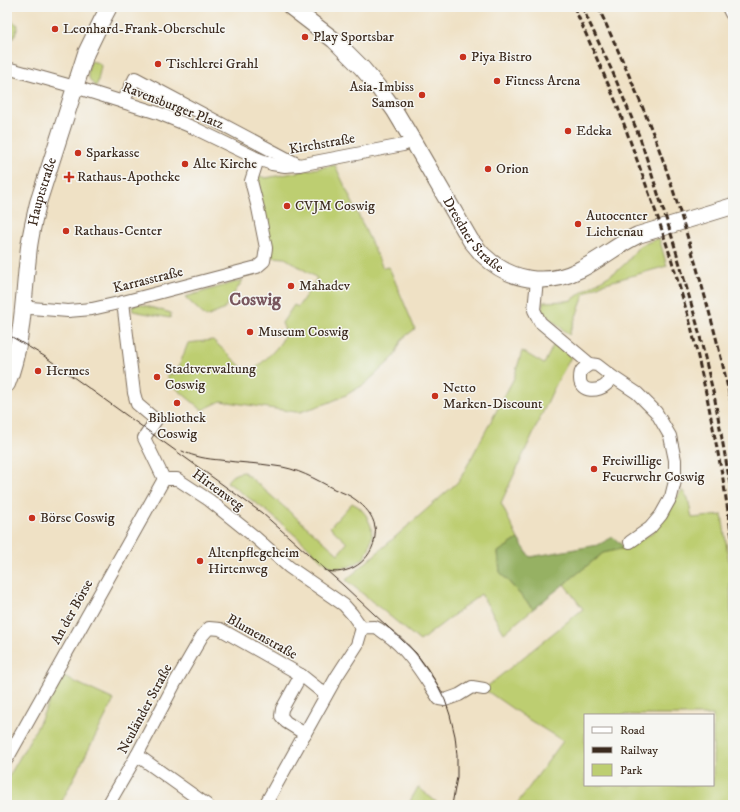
<svg xmlns="http://www.w3.org/2000/svg" width="740" height="812" font-family="'IM FELL DW Pica',serif">
  <style>
    .green { fill: #bdce71; stroke: #7c7c48; fill-rule: evenodd }
    .forest { fill: #96b163; stroke: #686e40 }
    .lines { fill: none; stroke-linecap: round; stroke-linejoin: round }
    .street-casing { stroke: #7a6a58; stroke-width: 14 }
    .secondary-casing { stroke: #7a6a58; stroke-width: 18 }
    .street { stroke: #fff; stroke-width: 12 }
    .secondary { stroke: #fff; stroke-width: 16 }
    .tram { stroke: #3b2a1e; stroke-width: 1 }
    .rail { stroke: #3b2a1e; stroke-width: 3; stroke-dasharray: 6 3; stroke-linecap: butt }
    .poi-dot { fill: #c8321e; stroke: #f6f6f2; stroke-width: 1.5 }
    .labels { text-anchor: middle; dominant-baseline: central; stroke-width: 3; stroke-linejoin: round; paint-order: stroke }
    .poi-label { font-size: 14px; fill: #3b2a1e; stroke: #f6f6f2; text-anchor: start }
    .street-label { font-size: 14px; fill: #3b2a1e; stroke: #f6f6f2 }
    .district-label { font-size: 18px; font-weight: bold; fill: #79575e; stroke: #f6f6f2 }
  </style>
  <rect width="100%" height="100%" fill="#f6f6f2"/>
  <filter id="ink" filterUnits="userSpaceOnUse"><feTurbulence type="fractalNoise" baseFrequency=".025" numOctaves="2"/><feDisplacementMap in="SourceGraphic" scale="8" xChannelSelector="R" yChannelSelector="G"/><feConvolveMatrix kernelMatrix="1 2 1 2 8 2 1 2 1" color-interpolation-filters="sRGB"/></filter>
  <filter id="wash" filterUnits="userSpaceOnUse"><feTurbulence type="fractalNoise" baseFrequency=".012" numOctaves="4" result="noise"/><feDisplacementMap in="SourceGraphic" scale="16" xChannelSelector="R" yChannelSelector="G"/><feGaussianBlur stdDeviation="0.9" result="paint"/><feColorMatrix in="noise" values="0 0 0 0 0 0 0 0 0 0 0 0 0 0 0 0 0 1.4 0 .05"/><feComposite in="paint" operator="in"/></filter>
  <g filter="url(#wash)">
    <rect width="100%" height="100%" fill="#efe1c5"/>
    <!-- green -->
    <g class="green">
      <path d="M7 18 18 25C17 32 14 39 7 43Z"/>
      <path d="M91 61 99 63 101 66 97 85 95 86C86 77 87 72 91 61Z"/>
      <path d="M335 165 383 268 389 267 415 329 402 339 394 357 365 384 346 395 328 403 300 412H296L221 401 202 410 172 385 169 381 167 374H176L188 343 213 340 249 374C259 365 284 345 285 332 285 329 283 326 282 323L294 305 298 307 317 278 285 258 272 257 266 236 256 175 266 178Z"/>
      <polygon points="659,238 667,266 602,284 585,293 569,335 542,311 543,302 566,301 572,300 582,292 617,271 627,262 639,246"/>
      <polygon points="243,280 223,310 206,317 185,297"/>
      <polygon points="139,304 171,313 170,318 133,311 132,306"/>
      <polygon points="554,344 559,347 571,357 554,388 501,503 518,539 498,552 500,572 533,609 504,633 481,594 420,641 346,580 459,481 514,378 522,351 544,364"/>
      <path d="M244 472 338 554 347 543 330 527 352 503 359 507 366 515 371 526 372 535 369 549 364 558 357 563 348 567 336 568 331 567 320 559 305 544 268 512 227 482C231 475 236 473 244 472Z"/>
      <path d="M682 490 688 498 692 518 722 515 730 569 731 622 733 641V805H516L563 741 523 716 484 689 583 609 564 584 603 553 625 548 652 533 670 509ZM585 715H713V785H585Z"/>
      <polygon points="62,676 114,700 60,805 7,805 7,780 37,727"/>
      <polygon points="418,787 440,805 408,805"/>
    </g>
    <!-- forest -->
    <polygon class="forest" points="613,537 625,548 603,553 533,609 500,572 498,552 518,539 530,557 598,545"/>
  </g>
  <g filter="url(#ink)">
    <g class="lines">
      <!-- street casing -->
      <g class="street-casing">
        <g id="street">
          <polyline points="7,68 75,87 158,113 192,127 258,159 272,164 285,166 299,165 403,145 413,141"/>
          <polyline points="123,102 135,78 299,165"/>
          <path d="M537 280 534 310 540 322 590 364C588 366 584 368 582 370 580 372 580 376 580 379 580 393 599 392 607 384 609 381 610 378 610 375L597 365 590 364"/>
          <polyline points="123,302 134,393 137,404 156,420 144,438 164,479"/>
          <polyline points="23,306 31,308 68,311 92,309 123,302 257,267 264,261 266,248 258,208 251,181 258,159"/>
          <polyline points="610,375 637,393 656,412 670,436 675,460 675,481 671,497 661,515 650,528 630,542"/>
          <polyline points="164,479 177,479 209,500 255,537 289,567 344,605 352,614 362,628"/>
          <path d="M362 628C366 627 371 627 375 627 379 628 382 632 386 634 409 650 423 675 439 699L445 700 459 695 472 687 484 689"/>
          <polyline points="301,675 282,709 281,716 286,722 305,734"/>
          <polyline points="137,755 207,805"/>
          <polyline points="7,759 164,479"/>
          <polyline points="108,805 137,755 175,683 202,636 209,628 220,629 261,652 301,675 326,695"/>
          <polyline points="265,805 337,676 357,645 362,628"/>
        </g>
      </g>
      <!-- secondary casing -->
      <g class="secondary-casing">
        <g id="secondary">
          <path id="s1" d="M291 7 334 40 362 68 378 87 395 111 413 141 471 241C475 245 479 251 483 255 510 281 546 287 579 270 600 260 617 245 638 235L733 206"/>
          <polyline points="730,7 733,13"/>
          <path id="s2" d="M7 384C23 344 23 300 28 257 29 239 34 221 38 203L86 53 102 20 109 7"/>
        </g>
      </g>
      <!-- street -->
      <use href="#street" class="street"/>
      <!-- secondary -->
      <use href="#secondary" class="secondary"/>
      <!-- tram -->
      <g class="tram">
        <polyline points="7,334 44,356 83,384 262,513 344,586 403,641 416,653 427,668 436,682 445,700 450,715 455,736 457,755 457,777 452,805"/>
        <path d="M182 451C195 457 207 459 220 460 239 463 257 463 275 466 297 468 315 479 334 489 341 492 350 495 356 500 365 507 373 515 375 527 376 530 375 533 375 536 373 560 348 578 324 570"/>
      </g>
      <!-- rail -->
      <g class="rail">
        <polyline points="574,7 616,102 658,218 671,258 691,326 708,402 723,479 733,544"/>
        <polyline points="582,7 613,73 640,138 672,237 697,324 715,400 733,500"/>
        <path d="M598 7C620 54 641 101 659 149 673 187 684 226 696 265 710 314 724 364 733 414"/>
      </g>
    </g>
  </g>
  <!-- markers -->
  <g class="poi-dot">
    <circle cx="55" cy="29" r="4"/>
    <circle cx="305" cy="37" r="4"/>
    <circle cx="463" cy="57" r="4"/>
    <circle cx="158" cy="64" r="4"/>
    <circle cx="497" cy="81" r="4"/>
    <circle cx="422" cy="95" r="4"/>
    <circle cx="568" cy="131" r="4"/>
    <circle cx="78" cy="153" r="4"/>
    <circle cx="185" cy="164" r="4"/>
    <circle cx="488" cy="169" r="4"/>
    <path d="M67 171h4v4h4v4h-4v4h-4v-4h-4v-4h4z"/>
    <circle cx="287" cy="206" r="4"/>
    <circle cx="578" cy="224" r="4"/>
    <circle cx="66" cy="231" r="4"/>
    <circle cx="291" cy="286" r="4"/>
    <circle cx="250" cy="332" r="4"/>
    <circle cx="38" cy="371" r="4"/>
    <circle cx="157" cy="377" r="4"/>
    <circle cx="435" cy="396" r="4"/>
    <circle cx="177" cy="403" r="4"/>
    <circle cx="594" cy="469" r="4"/>
    <circle cx="32" cy="518" r="4"/>
    <circle cx="200" cy="561" r="4"/>
  </g>
  <g class="labels">
    <!-- poi labels -->
    <g class="poi-label">
      <text x="63" y="29">Leonhard-Frank-Oberschule</text>
      <text x="313" y="37">Play Sportsbar</text>
      <text x="471" y="57">Piya Bistro</text>
      <text x="166" y="64">Tischlerei Grahl</text>
      <text x="505" y="81">Fitness Arena</text>
      <text x="414" y="87" text-anchor="end">Asia-Imbiss<tspan x="414" dy="16">Samson</tspan></text>
      <text x="576" y="131">Edeka</text>
      <text x="86" y="153">Sparkasse</text>
      <text x="193" y="164">Alte Kirche</text>
      <text x="496" y="169">Orion</text>
      <text x="77" y="177">Rathaus-Apotheke</text>
      <text x="295" y="206">CVJM Coswig</text>
      <text x="586" y="216">Autocenter<tspan x="586" dy="16">Lichtenau</tspan></text>
      <text x="74" y="231">Rathaus-Center</text>
      <text x="299" y="286">Mahadev</text>
      <text x="258" y="332">Museum Coswig</text>
      <text x="165" y="369">Stadtverwaltung<tspan x="165" dy="16">Coswig</tspan></text>
      <text x="46" y="371">Hermes</text>
      <text x="443" y="388">Netto<tspan x="443" dy="16">Marken-Discount</tspan></text>
      <text x="177" y="418" text-anchor="middle">Bibliothek<tspan x="177" dy="16">Coswig</tspan></text>
      <text x="602" y="461">Freiwillige<tspan x="602" dy="16">Feuerwehr Coswig</tspan></text>
      <text x="40" y="518">Börse Coswig</text>
      <text x="208" y="553">Altenpflegeheim<tspan x="208" dy="16">Hirtenweg</tspan></text>
    </g>
    <!-- street labels -->
    <g class="street-label">
      <text transform="translate(173 106) rotate(21)">Ravensburger Platz</text>
      <text transform="translate(322 144) rotate(-10)">Kirchstraße</text>
      <text stroke="none"><textPath href="#s2" startOffset="196">Hauptstraße</textPath></text>
      <text stroke="none"><textPath href="#s1" startOffset="295">Dresdner Straße</textPath></text>
      <text transform="translate(148 280) rotate(-14)">Karrasstraße</text>
      <text transform="translate(218 490) rotate(36)">Hirtenweg</text>
      <text transform="translate(72 612) rotate(-61)">An der Börse</text>
      <text transform="translate(262 637) rotate(29)">Blumenstraße</text>
      <text transform="translate(145 709) rotate(-62)">Neuländer Straße</text>
    </g>
    <!-- district labels -->
    <g class="district-label">
      <text x="255" y="300">Coswig</text>
    </g>
  </g>
  <!-- margin -->
  <rect width="740" height="812" fill="none" stroke="#f6f6f2" stroke-width="24"/>
  <!-- legend -->
  <rect x="584" y="714" width="130" height="72" fill="#f6f6f2" stroke="#aba49d"/>
  <rect x="592" y="727" width="20" height="6" fill="#ffffff" stroke="#aba49d"/>
  <text x="620" y="734" font-size="12" fill="#3b2a1e">Road</text>
  <rect x="592" y="747" width="20" height="6" fill="#3b2a1e" stroke="#aba49d"/>
  <text x="620" y="754" font-size="12" fill="#3b2a1e">Railway</text>
  <rect x="592" y="764" width="20" height="12" fill="#bdce71" stroke="#aba49d"/>
  <text x="620" y="774" font-size="12" fill="#3b2a1e">Park</text>
</svg>
